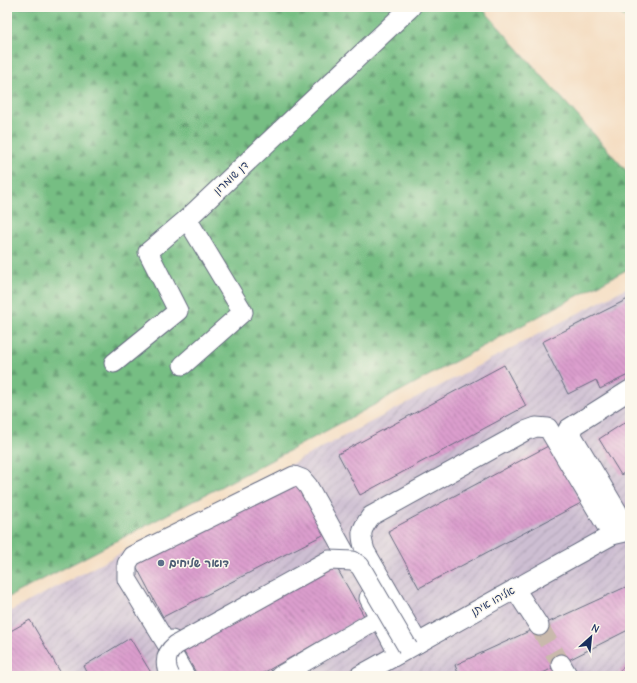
<svg xmlns="http://www.w3.org/2000/svg" width="637" height="683" font-family="'Comic Neue','Playpen Sans Hebrew',sans-serif">
  <style>
    .industrial { fill: url(#industrial-furrows) }
    .forest { fill: url(#forest-firs); stroke: #487670 }
    .park { fill: url(#park-crowns); stroke: #57877c }
    .building { fill: url(#building-back-hatch) }
    .lines { fill: none; stroke-linecap: round; stroke-linejoin: round }
    .minor-tunnel { stroke: #c9b9ac; stroke-width: 19; stroke-dasharray: 19 10; stroke-linecap: butt }
    .minor-casing { stroke: #676c80; stroke-width: 21 }
    .minor { stroke: #fff; stroke-width: 19 }
    .minor-bridge-casing { stroke: #676c80; stroke-width: 21; stroke-linecap: butt }
    .minor-bridge { stroke: #fff; stroke-width: 19 }
    .service-dot { fill: #5c6f8a; stroke: #fbf7ec; stroke-width: 1.5 }
    .labels { text-anchor: middle; dominant-baseline: central; stroke-width: 3; stroke-linejoin: round; paint-order: stroke }
    .street-label { font-size: 11px; fill: #1b2f5e; stroke: #fbf7ec }
    .service-label { font-size: 11px; font-weight: bold; fill: #4e5e75; stroke: #fbf7ec; text-anchor: start }
  </style>
  <defs>
    <pattern id="industrial-furrows" width="10" height="10" patternUnits="userSpaceOnUse"><rect width="10" height="10" fill="#cdbed2"/><path d="M-1 1l2-2M0 10L10 0M9 11l2-2" fill="none" stroke="#a69bae"/></pattern>
    <pattern id="forest-firs" width="22" height="20" patternUnits="userSpaceOnUse"><rect width="22" height="20" fill="#76be83"/><path d="M5 1l3.5 6h-7zM16 11l3.5 6h-7z" fill="#609b6e"/></pattern>
    <pattern id="park-crowns" width="20" height="18" patternUnits="userSpaceOnUse"><rect width="20" height="18" fill="#93df9b"/><path d="M2 6a3 3 0 1 1 6 0M12 15a3 3 0 1 1 6 0" fill="none" stroke="#7ec088"/></pattern>
    <pattern id="building-back-hatch" width="6" height="6" patternUnits="userSpaceOnUse"><rect width="6" height="6" fill="#dc9ecd"/><path d="M-1 5l2 2M0 0l6 6M5-1l2 2" fill="none" stroke="#b281aa"/></pattern>
  </defs>
  <rect width="100%" height="100%" fill="#fbf7ec"/>
  <filter id="ink" filterUnits="userSpaceOnUse"><feTurbulence type="fractalNoise" baseFrequency=".025" numOctaves="2"/><feDisplacementMap in="SourceGraphic" scale="8" xChannelSelector="R" yChannelSelector="G"/><feConvolveMatrix kernelMatrix="1 2 1 2 8 2 1 2 1" color-interpolation-filters="sRGB"/></filter>
  <filter id="wash" filterUnits="userSpaceOnUse"><feTurbulence type="fractalNoise" baseFrequency=".012" numOctaves="4" result="noise"/><feDisplacementMap in="SourceGraphic" scale="16" xChannelSelector="R" yChannelSelector="G"/><feGaussianBlur stdDeviation="0.9" result="paint"/><feColorMatrix in="noise" values="0 0 0 0 0 0 0 0 0 0 0 0 0 0 0 0 0 1.4 0 .05"/><feComposite in="paint" operator="in"/></filter>
  <g filter="url(#wash)">
    <rect width="100%" height="100%" fill="#f4dcc0"/>
    <!-- industrial -->
    <polygon class="industrial" points="630,286 630,676 7,676 7,613"/>
    <!-- forest -->
    <polygon class="forest" points="7,7 481,7 630,175 630,268 532,320 285,453 7,598"/>
    <!-- park -->
    <polygon class="park" points="609,7 630,7 630,20"/>
    <g id="blocks">
      <!-- building -->
      <g class="building">
        <polygon points="630,298 630,374 600,389 596,380 568,394 542,342"/>
        <polygon points="504,365 526,406 360,495 338,454"/>
        <polygon points="630,419 630,469 621,475 599,439"/>
        <polygon points="550,445 581,503 419,588 388,531"/>
        <polygon points="297,481 325,534 163,617 135,564"/>
        <polygon points="334,563 364,616 258,676 198,676 182,649"/>
        <polygon points="630,585 630,629 537,676 459,676 455,665"/>
        <polygon points="30,620 62,675 61,676 7,676 7,633"/>
        <polygon points="130,638 153,676 89,676 84,666"/>
        <polygon points="630,662 630,676 623,676 619,671"/>
      </g>
    </g>
  </g>
  <g filter="url(#ink)">
    <use href="#blocks" fill-opacity="0" stroke="#676c80" stroke-width="1"/>
    <g class="lines">
      <!-- minor-tunnel -->
      <polyline class="minor-tunnel" points="539,626 561,664"/>
      <!-- minor casing -->
      <g class="minor-casing">
        <g id="minor">
          <polyline points="114,363 178,311 148,252 187,219"/>
          <polyline points="183,365 243,312 187,219 411,7"/>
          <polyline points="629,531 568,429 630,390"/>
          <polyline points="515,589 539,626"/>
          <polyline points="369,598 398,653"/>
          <polyline points="172,640 168,646 185,676"/>
          <path d="M418 643 365 551C360 533 360 531 371 516L525 431 536 427 548 428 612 535"/>
          <polyline points="168,646 127,579 127,564 132,556 294,476 302,479 308,486 349,560"/>
          <polyline points="561,664 568,676"/>
          <polyline points="280,676 379,618"/>
          <polyline points="359,676 612,535 630,531"/>
        </g>
      </g>
      <!-- minor -->
      <use href="#minor" class="minor"/>
      <!-- minor-bridge casing -->
      <g class="minor-bridge-casing">
        <path id="minor-bridge" d="M170 676C164 664 165 654 176 645L329 560 353 561 360 566 408 648"/>
      </g>
      <!-- minor-bridge -->
      <use href="#minor-bridge" class="minor-bridge"/>
    </g>
  </g>
  <!-- markers -->
  <circle class="service-dot" cx="161" cy="563" r="4"/>
  <g class="labels">
    <!-- street labels -->
    <g class="street-label">
      <text transform="translate(231 178) rotate(-43)">דן שומרון</text>
      <text transform="translate(493 601) rotate(-29)">אליהו איתן</text>
    </g>
    <!-- service labels -->
    <g class="service-label">
      <text x="169" y="563">דואר שליחים</text>
    </g>
  </g>
  <!-- margin -->
  <rect width="637" height="683" fill="none" stroke="#fbf7ec" stroke-width="24"/>
  <!-- north arrow -->
  <g transform="translate(591 637) rotate(27)" stroke="#fbf7ec" stroke-width="3" paint-order="stroke">
  <path d="M0-3L7 15L0 10L-7 15Z" fill="#1b2f5e"/>
  <text y="-6" font-size="11" font-weight="bold" text-anchor="middle" fill="#1b2f5e">N</text>
  </g>
</svg>
